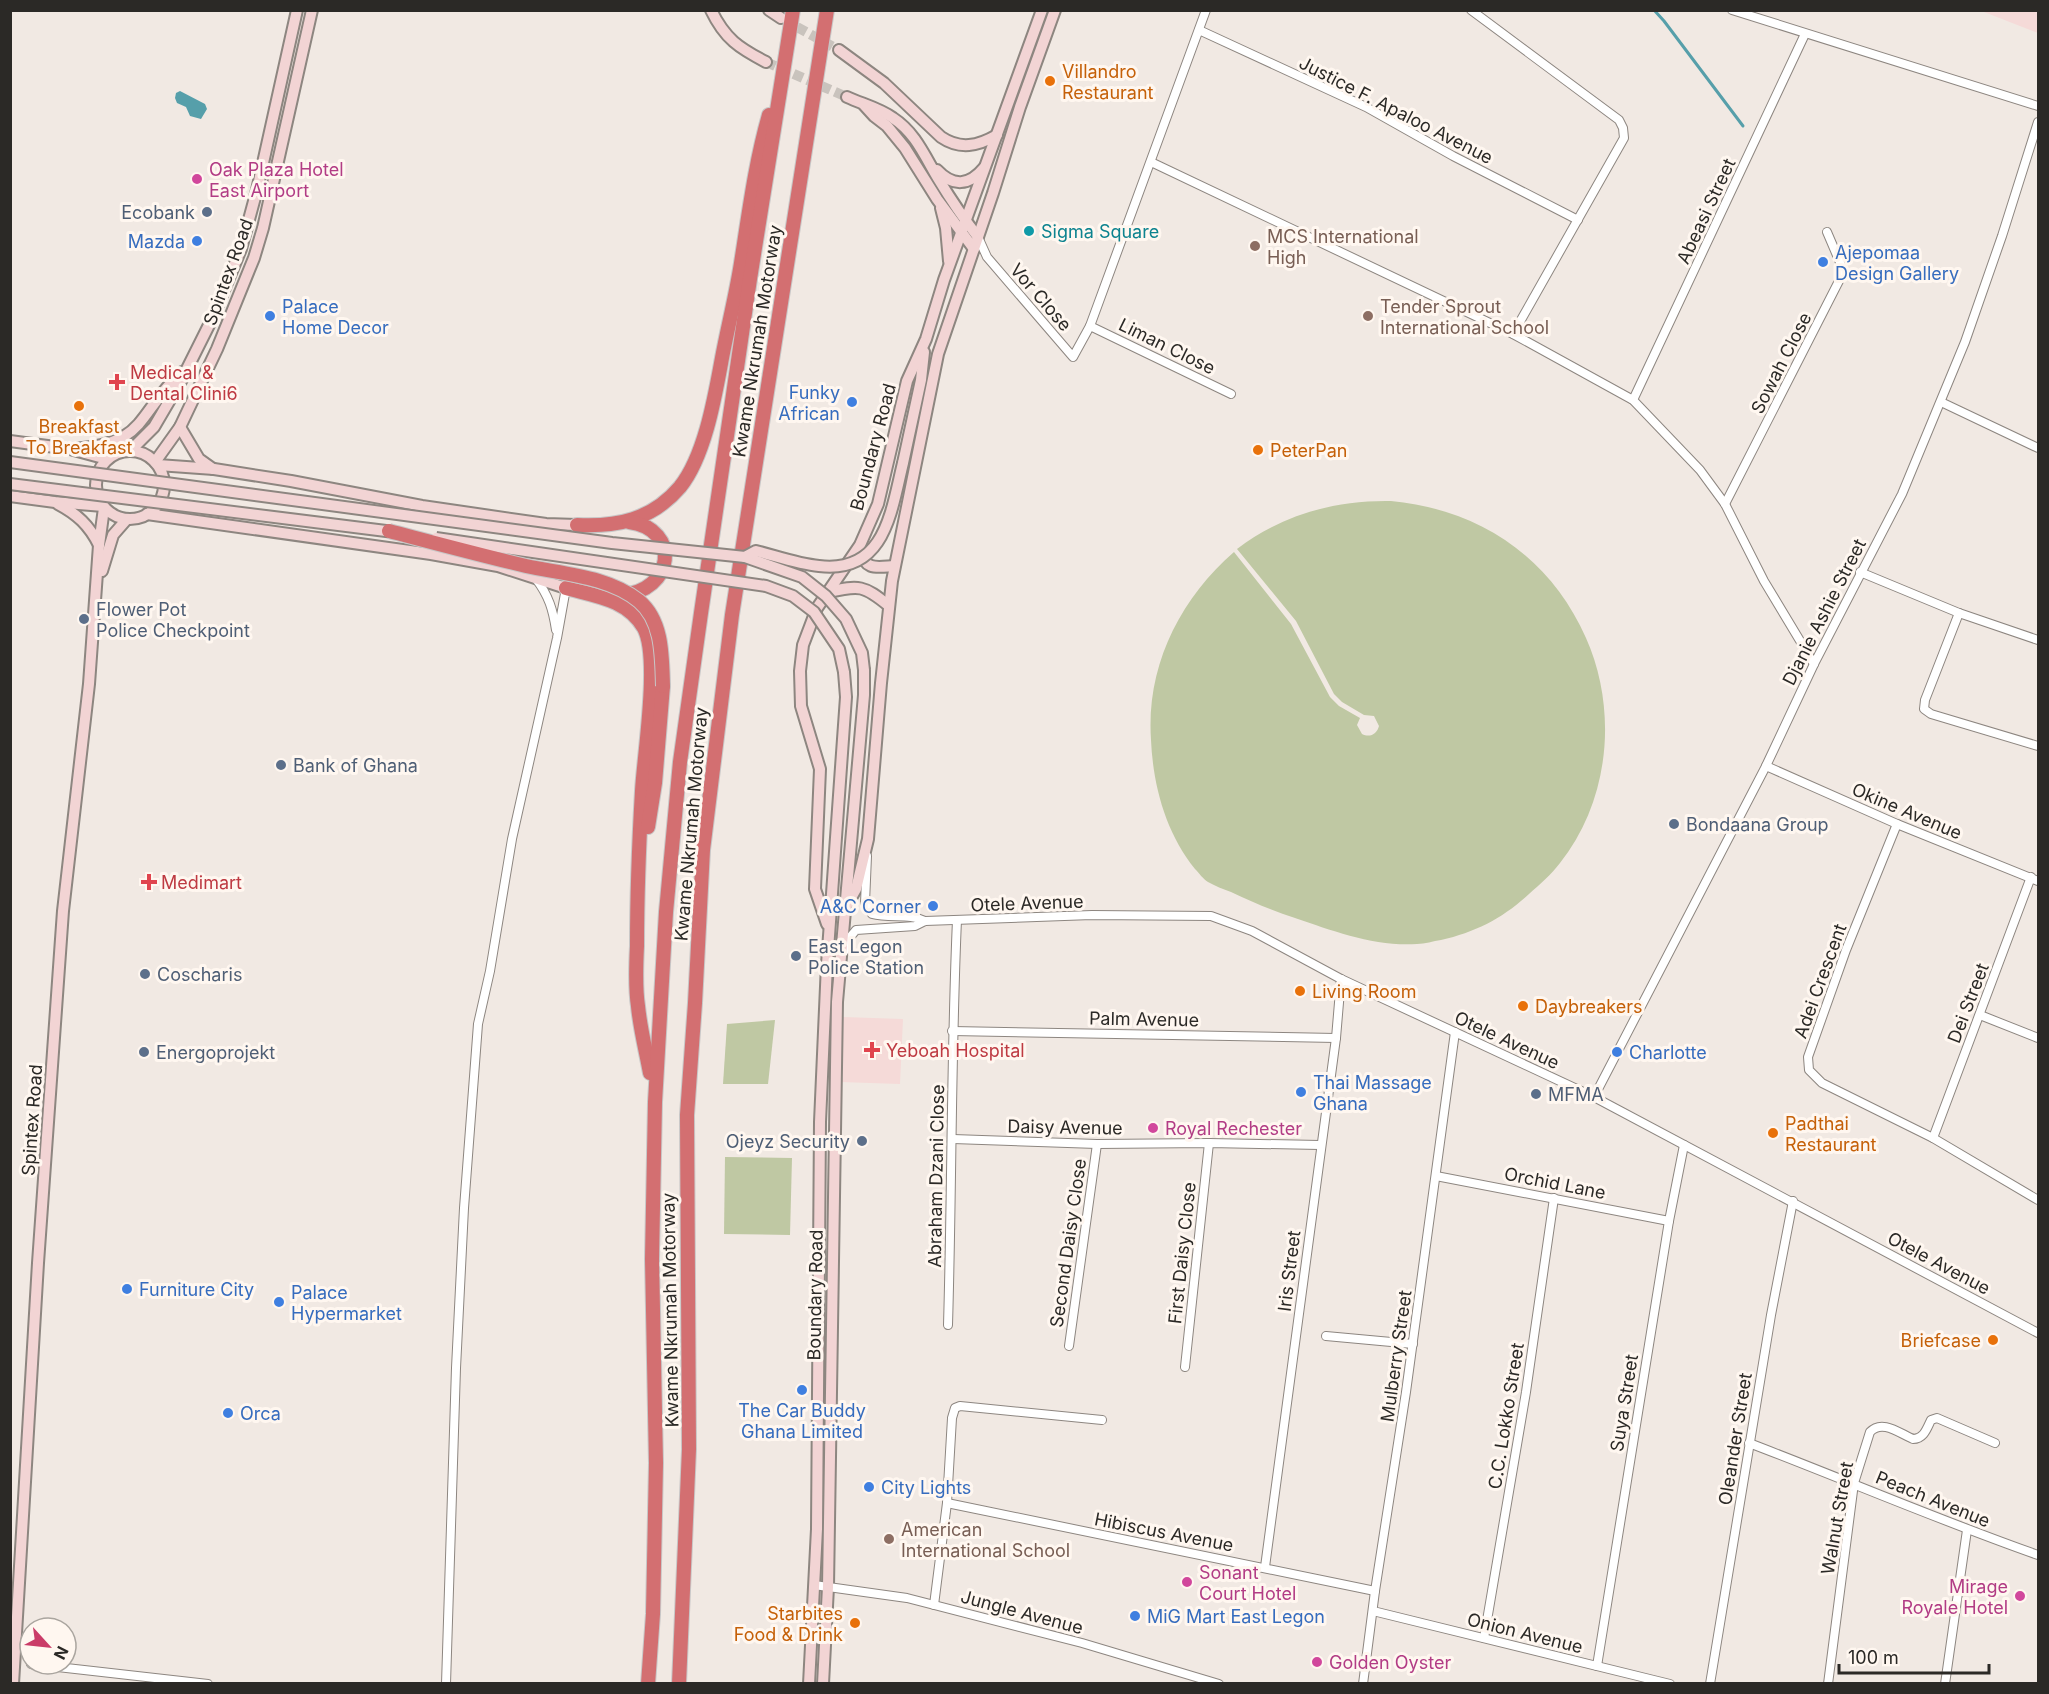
<svg xmlns="http://www.w3.org/2000/svg" width="2049" height="1694" font-family="Inter,sans-serif">
  <style>
    .medical { fill: #f5dad8 }
    .green { fill: #bfc8a3 }
    .water { fill: #569faa }
    .lines { fill: none; stroke-linecap: round; stroke-linejoin: round }
    .stream { stroke: #569faa; stroke-width: 3 }
    .secondary-tunnel { stroke: #c9c3bd; stroke-width: 10; stroke-dasharray: 10 5; stroke-linecap: butt }
    .street-casing { stroke: #8d8680; stroke-width: 10 }
    .secondary-casing { stroke: #8d8680; stroke-width: 14 }
    .highway-casing { stroke: #c8c7c7; stroke-width: 16 }
    .street { stroke: #fff; stroke-width: 8 }
    .secondary { stroke: #f2d4d4; stroke-width: 10 }
    .highway { stroke: #d36f71; stroke-width: 14 }
    .secondary-bridge-casing { stroke: #8d8680; stroke-width: 14; stroke-linecap: butt }
    .highway-bridge-casing { stroke: #c8c7c7; stroke-width: 16; stroke-linecap: butt }
    .secondary-bridge { stroke: #f2d4d4; stroke-width: 10 }
    .highway-bridge { stroke: #d36f71; stroke-width: 14 }
    .food-dot { fill: #e8710a; stroke: #fff7f0; stroke-width: 2 }
    .hotel-dot { fill: #d1479c; stroke: #fff7f0; stroke-width: 2 }
    .service-dot { fill: #5c6f8a; stroke: #fff7f0; stroke-width: 2 }
    .culture-dot { fill: #0f9aa8; stroke: #fff7f0; stroke-width: 2 }
    .shop-dot { fill: #3f7fe0; stroke: #fff7f0; stroke-width: 2 }
    .education-dot { fill: #8d6e63; stroke: #fff7f0; stroke-width: 2 }
    .health-dot { fill: #e0444e; stroke: #fff7f0; stroke-width: 2 }
    .labels { text-anchor: middle; dominant-baseline: central; stroke-width: 6; stroke-linejoin: round; paint-order: stroke }
    .food-label { font-size: 18px; fill: #c56008; stroke: #fff7f0; text-anchor: start }
    .street-label { font-size: 18px; fill: #2b2926; stroke: #fff7f0 }
    .hotel-label { font-size: 18px; fill: #b23c85; stroke: #fff7f0; text-anchor: start }
    .service-label { font-size: 18px; fill: #4e5e75; stroke: #fff7f0; text-anchor: start }
    .culture-label { font-size: 18px; fill: #0d838f; stroke: #fff7f0; text-anchor: start }
    .education-label { font-size: 18px; fill: #785e54; stroke: #fff7f0; text-anchor: start }
    .shop-label { font-size: 18px; fill: #366cbe; stroke: #fff7f0; text-anchor: start }
    .health-label { font-size: 18px; fill: #be3a42; stroke: #fff7f0; text-anchor: start }
  </style>
  <rect width="100%" height="100%" fill="#f1e9e3"/>
  <!-- medical -->
  <g class="medical">
    <polygon points="1984,11 2038,11 2038,33 1984,12"/>
    <polygon points="843,1017 903,1019 900,1084 840,1082"/>
  </g>
  <!-- green -->
  <g class="green">
    <path d="M1391 501C1478 509 1550 556 1586 638 1618 710 1610 800 1560 863 1551 875 1540 884 1529 894 1503 918 1476 932 1441 940 1433 941 1425 944 1417 944 1376 947 1333 931 1295 918 1273 911 1252 902 1231 892 1223 889 1215 886 1208 882 1203 879 1199 873 1195 869 1166 833 1153 786 1151 740 1146 667 1179 600 1234 552L1291 624 1330 697 1339 706 1360 718 1357 725 1362 734C1370 738 1377 734 1379 726L1374 716 1364 715 1342 702 1334 694 1296 621 1237 549C1282 515 1334 500 1391 501Z"/>
    <polygon points="775,1020 768,1084 723,1084 727,1024"/>
    <polygon points="725,1157 792,1158 790,1235 724,1234"/>
  </g>
  <!-- water -->
  <polygon class="water" points="180,91 205,104 207,109 201,119 190,116 186,107 177,103 175,98 176,93"/>
  <g class="lines">
    <!-- stream -->
    <polyline class="stream" points="1654,10 1664,21 1743,126"/>
    <!-- secondary-tunnel -->
    <g class="secondary-tunnel">
      <polyline points="784,20 839,50"/>
      <polyline points="766,62 847,97"/>
    </g>
    <!-- street casing -->
    <g class="street-casing">
      <g id="street">
        <polyline points="1471,10 1619,120 1623,128 1624,138 1513,334"/>
        <polyline points="1732,10 2038,106"/>
        <polyline points="1199,30 1366,107 1453,156 1578,220"/>
        <polyline points="1151,162 1513,334 1633,400 1700,470 1725,504 1764,581 1814,664"/>
        <polyline points="978,237 987,257 1073,357 1090,326 1206,10"/>
        <polyline points="1090,326 1231,394"/>
        <polyline points="1633,400 1805,34"/>
        <polyline points="1941,402 2038,448"/>
        <polyline points="1725,504 1841,277 1842,267 1827,232"/>
        <polyline points="1860,572 1959,613 2038,640"/>
        <path d="M536 579C549 596 553 610 556 630"/>
        <polyline points="1959,613 1925,700 1924,709 1931,714 2038,746"/>
        <polyline points="1766,766 1897,824 2038,881"/>
        <polyline points="1897,824 1846,950 1808,1057 1809,1070 1822,1083 1933,1138 2038,1200"/>
        <path d="M867 856 865 903 872 914C890 919 909 913 925 921"/>
        <polyline points="844,952 851,936 856,930 915,926 925,921 1092,915 1211,916 1252,931 1341,979 1594,1097 2038,1333"/>
        <polyline points="1980,1015 2038,1038"/>
        <polyline points="952,1031 1336,1038"/>
        <polyline points="1594,1097 1766,766 1814,664 1902,494 1965,342 2002,236 2038,122"/>
        <polyline points="1933,1138 2031,877"/>
        <polyline points="953,1139 1097,1144 1209,1143 1320,1145"/>
        <polyline points="1436,1176 1669,1221"/>
        <path d="M948 1325C952 1190 951 1055 957 920"/>
        <polyline points="1326,1336 1413,1344"/>
        <polyline points="1069,1346 1097,1144"/>
        <polyline points="1185,1367 1209,1143"/>
        <path d="M1749 1443C1846 1480 1941 1521 2038 1555"/>
        <polyline points="947,1503 1375,1591"/>
        <polyline points="1265,1567 1336,1038 1341,979"/>
        <polyline points="814,1585 907,1598 1082,1643 1219,1684"/>
        <polyline points="934,1605 947,1503 952,1418 955,1408 960,1406 1102,1420"/>
        <polyline points="1373,1611 1670,1684"/>
        <polyline points="1484,1638 1526,1392 1554,1198"/>
        <polyline points="31,1664 208,1684"/>
        <polyline points="1597,1666 1669,1221 1684,1145"/>
        <polyline points="446,1684 456,1368 464,1208 478,1024 490,971 512,839 557,638 566,588"/>
        <polyline points="1363,1684 1375,1591 1406,1392 1455,1032"/>
        <polyline points="1710,1684 1771,1315 1793,1201"/>
        <path d="M1828 1684 1854 1483 1870 1432C1882 1419 1899 1433 1913 1439 1924 1439 1927 1428 1931 1420L1937 1418 1995 1443"/>
        <polyline points="1945,1684 1967,1530"/>
      </g>
    </g>
    <!-- secondary casing -->
    <g class="secondary-casing">
      <g id="secondary">
        <path d="M711 10C725 39 739 48 766 62"/>
        <polyline points="769,10 781,18"/>
        <path d="M839 50 884 83 941 137C960 150 978 146 997 135"/>
        <path d="M847 97C862 104 879 108 893 118 916 133 925 157 939 180 951 200 964 219 978 237"/>
        <polyline points="864,105 874,116 887,126 905,148 937,199 974,249"/>
        <path d="M937 170C953 187 969 186 984 168"/>
        <polyline points="941,208 946,228 949,261"/>
        <polyline points="180,427 199,459 213,469"/>
        <polyline points="10,441 70,449 107,459"/>
        <path d="M70 449C148 445 135 415 182 372"/>
        <polyline points="131,450 154,427 181,381 212,319 241,249 257,190 297,10"/>
        <circle cx="130" cy="485" r="34"/>
        <polyline points="155,462 180,427 217,349 254,258 263,228 312,10"/>
        <polyline points="903,463 921,380 924,352"/>
        <polyline points="158,465 214,469 291,481 422,506 546,524 577,525"/>
        <polyline points="10,496 55,502 103,506"/>
        <path d="M58 504C77 514 89 525 99 545"/>
        <polyline points="147,514 431,554 498,566 566,588"/>
        <path d="M861 551C865 571 877 567 894 566"/>
        <polyline points="102,571 113,535 127,519"/>
        <path d="M829 592C859 585 864 585 889 606"/>
        <polyline points="847,905 856,889 868,839 881,683 892,581 938,354 993,193 1020,107 1055,10"/>
        <polyline points="827,924 815,889 820,769 801,706 800,671 803,645 817,608 860,545 878,504 907,381 926,339 944,280 1042,10"/>
        <polyline points="13,1684 38,1263 63,911 89,684 99,545 104,508"/>
        <polyline points="809,1684 817,1529 820,1122 827,964 846,697 844,672"/>
        <polyline points="823,1684 828,1587 837,1002 864,695 864,670"/>
      </g>
    </g>
    <!-- highway casing -->
    <g class="highway-casing">
      <g id="highway">
        <path d="M577 525C617 527 652 520 680 487 705 456 715 396 722 358 728 326 736 295 741 263 749 213 755 164 769 115"/>
        <path d="M566 588C595 596 627 599 644 628 660 658 644 754 642 791 639 843 637 895 637 946 636 966 635 987 638 1006 640 1028 646 1051 650 1073"/>
        <path d="M621 595C674 592 682 529 629 522"/>
        <polyline points="648,827 655,783 663,686"/>
        <polyline points="648,1684 653,1614 656,1463 652,1259 655,1102 666,912 680,762 701,613 750,279 793,10"/>
        <polyline points="679,1684 689,1449 687,1115 695,1003 703,850 732,615 827,10"/>
      </g>
    </g>
    <!-- street -->
    <use href="#street" class="street"/>
    <!-- secondary -->
    <use href="#secondary" class="secondary"/>
    <!-- highway -->
    <use href="#highway" class="highway"/>
    <!-- secondary-bridge casing -->
    <g class="secondary-bridge-casing">
      <g id="secondary-bridge">
        <polyline points="10,462 612,543 745,557 802,577 826,596 846,619 862,653 864,670"/>
        <polyline points="10,484 394,532"/>
        <polyline points="436,538 766,586 793,596 814,612 839,649 844,672"/>
        <path d="M745 557 756 551C776 556 798 564 819 566 885 574 891 512 903 463"/>
      </g>
    </g>
    <!-- highway-bridge casing -->
    <g class="highway-bridge-casing">
      <path id="highway-bridge" d="M389 531C435 543 480 555 526 566 563 574 608 576 639 601 663 621 662 657 663 686"/>
    </g>
    <!-- secondary-bridge -->
    <use href="#secondary-bridge" class="secondary-bridge"/>
    <!-- highway-bridge -->
    <use href="#highway-bridge" class="highway-bridge"/>
  </g>
  <!-- markers -->
  <g class="food-dot">
    <circle cx="1050" cy="81" r="6"/>
    <circle cx="79" cy="406" r="6"/>
    <circle cx="1258" cy="450" r="6"/>
    <circle cx="1300" cy="991" r="6"/>
    <circle cx="1523" cy="1006" r="6"/>
    <circle cx="1773" cy="1133" r="6"/>
    <circle cx="1993" cy="1340" r="6"/>
    <circle cx="855" cy="1623" r="6"/>
  </g>
  <g class="hotel-dot">
    <circle cx="197" cy="179" r="6"/>
    <circle cx="1153" cy="1128" r="6"/>
    <circle cx="1187" cy="1582" r="6"/>
    <circle cx="2020" cy="1596" r="6"/>
    <circle cx="1317" cy="1662" r="6"/>
  </g>
  <g class="service-dot">
    <circle cx="207" cy="212" r="6"/>
    <circle cx="84" cy="619" r="6"/>
    <circle cx="281" cy="765" r="6"/>
    <circle cx="1674" cy="824" r="6"/>
    <circle cx="796" cy="956" r="6"/>
    <circle cx="145" cy="974" r="6"/>
    <circle cx="144" cy="1052" r="6"/>
    <circle cx="1536" cy="1094" r="6"/>
    <circle cx="862" cy="1141" r="6"/>
  </g>
  <circle class="culture-dot" cx="1029" cy="231" r="6"/>
  <g class="shop-dot">
    <circle cx="197" cy="241" r="6"/>
    <circle cx="1823" cy="262" r="6"/>
    <circle cx="270" cy="316" r="6"/>
    <circle cx="852" cy="402" r="6"/>
    <circle cx="933" cy="906" r="6"/>
    <circle cx="1617" cy="1052" r="6"/>
    <circle cx="1301" cy="1092" r="6"/>
    <circle cx="127" cy="1289" r="6"/>
    <circle cx="279" cy="1302" r="6"/>
    <circle cx="802" cy="1390" r="6"/>
    <circle cx="228" cy="1413" r="6"/>
    <circle cx="869" cy="1487" r="6"/>
    <circle cx="1135" cy="1616" r="6"/>
  </g>
  <g class="education-dot">
    <circle cx="1255" cy="246" r="6"/>
    <circle cx="1368" cy="316" r="6"/>
    <circle cx="889" cy="1539" r="6"/>
  </g>
  <g class="health-dot">
    <path d="M114 373h6v6h6v6h-6v6h-6v-6h-6v-6h6z"/>
    <path d="M146 873h6v6h6v6h-6v6h-6v-6h-6v-6h6z"/>
    <path d="M869 1041h6v6h6v6h-6v6h-6v-6h-6v-6h6z"/>
  </g>
  <g class="labels">
    <!-- food labels -->
    <g class="food-label">
      <text x="1062" y="71">Villandro<tspan x="1062" dy="21">Restaurant</tspan></text>
      <text x="79" y="426" text-anchor="middle">Breakfast<tspan x="79" dy="21">To Breakfast</tspan></text>
      <text x="1270" y="450">PeterPan</text>
      <text x="1312" y="991">Living Room</text>
      <text x="1535" y="1006">Daybreakers</text>
      <text x="1785" y="1123">Padthai<tspan x="1785" dy="21">Restaurant</tspan></text>
      <text x="1981" y="1340" text-anchor="end">Briefcase</text>
      <text x="843" y="1613" text-anchor="end">Starbites<tspan x="843" dy="21">Food &amp; Drink</tspan></text>
    </g>
    <!-- street labels -->
    <g class="street-label">
      <text transform="translate(1396 110) rotate(27)">Justice F. Apaloo Avenue</text>
      <text transform="translate(1706 211) rotate(-65)">Abeasi Street</text>
      <text transform="translate(228 272) rotate(-70)">Spintex Road</text>
      <text transform="translate(1041 297) rotate(49)">Vor Close</text>
      <text transform="translate(757 341) rotate(-81)">Kwame Nkrumah Motorway</text>
      <text transform="translate(1167 346) rotate(26)">Liman Close</text>
      <text transform="translate(1781 363) rotate(-63)">Sowah Close</text>
      <text transform="translate(873 447) rotate(-75)">Boundary Road</text>
      <text transform="translate(1824 612) rotate(-63)">Djanie Ashie Street</text>
      <text transform="translate(1907 811) rotate(23)">Okine Avenue</text>
      <text transform="translate(691 824) rotate(-85)">Kwame Nkrumah Motorway</text>
      <text transform="translate(1027 903) rotate(-2)">Otele Avenue</text>
      <text transform="translate(1820 981) rotate(-70)">Adei Crescent</text>
      <text transform="translate(1968 1003) rotate(-69)">Dei Street</text>
      <text transform="translate(1144 1019) rotate(1)">Palm Avenue</text>
      <text transform="translate(1507 1040) rotate(25)">Otele Avenue</text>
      <text transform="translate(32 1120) rotate(-86)">Spintex Road</text>
      <text transform="translate(1065 1127) rotate(1)">Daisy Avenue</text>
      <text transform="translate(936 1176) rotate(-89)">Abraham Dzani Close</text>
      <text transform="translate(1555 1183) rotate(11)">Orchid Lane</text>
      <text transform="translate(1068 1243) rotate(-82)">Second Daisy Close</text>
      <text transform="translate(1182 1253) rotate(-84)">First Daisy Close</text>
      <text transform="translate(1939 1263) rotate(28)">Otele Avenue</text>
      <text transform="translate(1289 1271) rotate(-83)">Iris Street</text>
      <text transform="translate(815 1295) rotate(-89)">Boundary Road</text>
      <text transform="translate(670 1310) rotate(-91)">Kwame Nkrumah Motorway</text>
      <text transform="translate(1396 1356) rotate(-82)">Mulberry Street</text>
      <text transform="translate(1624 1403) rotate(-81)">Suya Street</text>
      <text transform="translate(1506 1416) rotate(-81)">C.C. Lokko Street</text>
      <text transform="translate(1735 1439) rotate(-81)">Oleander Street</text>
      <text transform="translate(1933 1499) rotate(22)">Peach Avenue</text>
      <text transform="translate(1837 1518) rotate(-80)">Walnut Street</text>
      <text transform="translate(1164 1532) rotate(11)">Hibiscus Avenue</text>
      <text transform="translate(1022 1612) rotate(15)">Jungle Avenue</text>
      <text transform="translate(1525 1633) rotate(14)">Onion Avenue</text>
    </g>
    <!-- hotel labels -->
    <g class="hotel-label">
      <text x="209" y="169">Oak Plaza Hotel<tspan x="209" dy="21">East Airport</tspan></text>
      <text x="1165" y="1128">Royal Rechester</text>
      <text x="1199" y="1572">Sonant<tspan x="1199" dy="21">Court Hotel</tspan></text>
      <text x="2008" y="1586" text-anchor="end">Mirage<tspan x="2008" dy="21">Royale Hotel</tspan></text>
      <text x="1329" y="1662">Golden Oyster</text>
    </g>
    <!-- service labels -->
    <g class="service-label">
      <text x="195" y="212" text-anchor="end">Ecobank</text>
      <text x="96" y="609">Flower Pot<tspan x="96" dy="21">Police Checkpoint</tspan></text>
      <text x="293" y="765">Bank of Ghana</text>
      <text x="1686" y="824">Bondaana Group</text>
      <text x="808" y="946">East Legon<tspan x="808" dy="21">Police Station</tspan></text>
      <text x="157" y="974">Coscharis</text>
      <text x="156" y="1052">Energoprojekt</text>
      <text x="1548" y="1094">MFMA</text>
      <text x="850" y="1141" text-anchor="end">Ojeyz Security</text>
    </g>
    <!-- culture labels -->
    <g class="culture-label">
      <text x="1041" y="231">Sigma Square</text>
    </g>
    <!-- education labels -->
    <g class="education-label">
      <text x="1267" y="236">MCS International<tspan x="1267" dy="21">High</tspan></text>
      <text x="1380" y="306">Tender Sprout<tspan x="1380" dy="21">International School</tspan></text>
      <text x="901" y="1529">American<tspan x="901" dy="21">International School</tspan></text>
    </g>
    <!-- shop labels -->
    <g class="shop-label">
      <text x="185" y="241" text-anchor="end">Mazda</text>
      <text x="1835" y="252">Ajepomaa<tspan x="1835" dy="21">Design Gallery</tspan></text>
      <text x="282" y="306">Palace<tspan x="282" dy="21">Home Decor</tspan></text>
      <text x="840" y="392" text-anchor="end">Funky<tspan x="840" dy="21">African</tspan></text>
      <text x="921" y="906" text-anchor="end">A&amp;C Corner</text>
      <text x="1629" y="1052">Charlotte</text>
      <text x="1313" y="1082">Thai Massage<tspan x="1313" dy="21">Ghana</tspan></text>
      <text x="139" y="1289">Furniture City</text>
      <text x="291" y="1292">Palace<tspan x="291" dy="21">Hypermarket</tspan></text>
      <text x="802" y="1410" text-anchor="middle">The Car Buddy<tspan x="802" dy="21">Ghana Limited</tspan></text>
      <text x="240" y="1413">Orca</text>
      <text x="881" y="1487">City Lights</text>
      <text x="1147" y="1616">MiG Mart East Legon</text>
    </g>
    <!-- health labels -->
    <g class="health-label">
      <text x="130" y="372">Medical &amp;<tspan x="130" dy="21">Dental Clini6</tspan></text>
      <text x="161" y="882">Medimart</text>
      <text x="886" y="1050">Yeboah Hospital</text>
    </g>
  </g>
  <!-- border -->
  <rect width="2049" height="1694" fill="none" stroke="#2b2926" stroke-width="24"/>
  <!-- north arrow -->
  <g transform="translate(48 1646) rotate(117)"><circle r="28" fill="#fff7f0" stroke="#aaa59f" stroke-width="1.5"/>
  <path d="M0-4.5L10 22L0 15L-10 22Z" fill="#ca3c68"/>
  <text y="-9" font-size="16" font-weight="bold" text-anchor="middle" fill="#2b2926">N</text>
  </g>
  <!-- scale -->
  <path d="M1839 1664v9h150v-9" fill="none" stroke="#2b2926" stroke-width="3"/>
  <text x="1848" y="1664" font-size="18" fill="#2b2926" stroke="#fff7f0" stroke-width="4.5" paint-order="stroke">100 m</text>
</svg>
